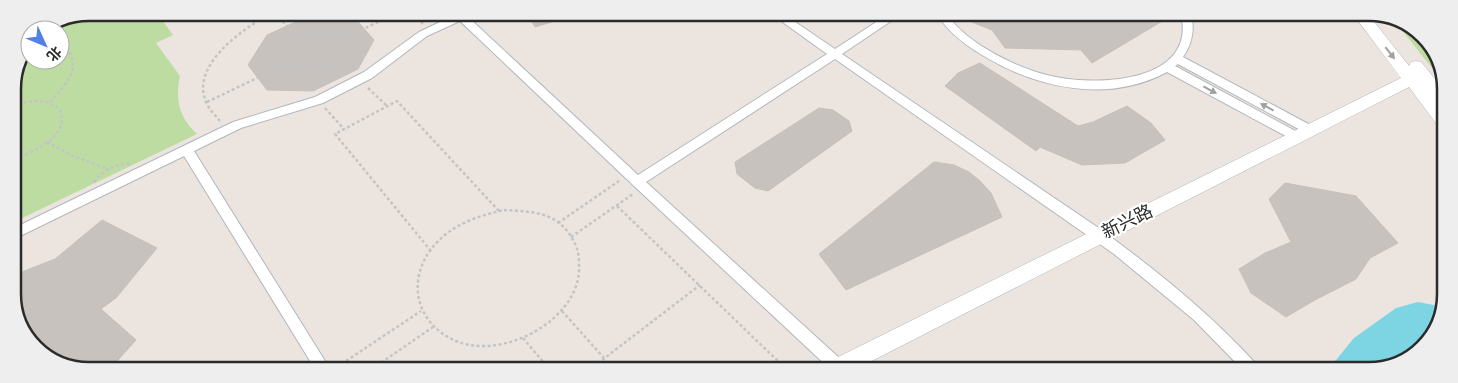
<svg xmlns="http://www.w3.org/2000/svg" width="1458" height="383" font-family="Inter,'Noto Sans SC',sans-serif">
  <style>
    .green { fill: #bddca1 }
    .water { fill: #7dd5e3 }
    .building { fill: #c7c2be; stroke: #c7c0b9 }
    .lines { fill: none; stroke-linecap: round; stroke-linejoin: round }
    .street-casing { stroke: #b2b6bd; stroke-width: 2 }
    .secondary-casing { stroke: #b2b6bd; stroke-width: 1 }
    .path { stroke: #c4c4c4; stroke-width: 2.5; stroke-dasharray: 3 2.5; stroke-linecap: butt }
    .street { fill: #fff; fill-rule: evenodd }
    .secondary { fill: #fff; fill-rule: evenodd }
    .oneway { fill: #a0a0a0 }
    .labels { text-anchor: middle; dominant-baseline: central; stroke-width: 4.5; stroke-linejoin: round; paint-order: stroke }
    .street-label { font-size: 18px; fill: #2b2b2b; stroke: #fff }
    .rim { fill: none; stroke: #2b2b2b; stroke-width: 2.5 }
  </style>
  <rect width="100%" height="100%" fill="#ece5df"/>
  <!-- green -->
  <g class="green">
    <path d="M89 13H157L173 35 156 43 180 76C175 100 179 117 197 134L14 222 13 85 30 46V60H60V30H47Z"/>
    <polygon points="1393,19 1423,35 1444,74 1444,83"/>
  </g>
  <!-- water -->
  <polygon class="water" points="1418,302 1444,307 1419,352 1373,370 1316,370 1336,360 1354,338 1396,308"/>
  <!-- building -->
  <g class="building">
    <polygon points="527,13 571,13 572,16 535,27"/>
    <polygon points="952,14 1144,14 1169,17 1092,63 1081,50 1005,48 992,30"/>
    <polygon points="311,15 354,17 374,40 358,69 313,91 267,90 248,65 267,35"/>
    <polygon points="980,63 1078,126 1093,122 1127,106 1151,123 1165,140 1125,163 1082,165 1040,147 1036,151 945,86 958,73"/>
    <polygon points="819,108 833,110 849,121 852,131 768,191 755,188 737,174 735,162"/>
    <polygon points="934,162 954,165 969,172 980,181 991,193 1002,217 846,290 819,254"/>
    <polygon points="1285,183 1356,196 1398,243 1370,258 1356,279 1315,300 1286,317 1251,293 1239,269 1265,253 1291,242 1269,199"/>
    <polygon points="102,220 157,248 116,298 101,309 136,340 110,369 74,369 35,348 14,309 14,275 55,259"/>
  </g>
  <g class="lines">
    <!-- street casing -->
    <g class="street-casing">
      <g id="street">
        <path d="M459 13H472L468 17 638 175 827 54 770 13H782L835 49 890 13H903L842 54 1103 231C1158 272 1211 314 1257 365L1259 370H1243L1194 320 1114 254 835 59 646 182 847 365 849 370H831L633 185 460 21 427 36 372 78 323 103 241 128 194 151 330 369H315L184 156 14 239V228L233 122 315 97 364 72 419 32Z"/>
        <path d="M937 14H947C966 44 1022 71 1056 77 1100 86 1197 82 1181 14H1191C1195 30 1192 44 1183 57L1314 127 1316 130 1314 133H1306L1178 64 1175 66 1301 134 1303 137 1301 140H1293L1167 72C1108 104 1036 88 982 55 964 44 948 32 937 14Z"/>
      </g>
    </g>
    <!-- secondary casing -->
    <g class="secondary-casing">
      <polygon id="secondary" points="1353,14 1368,14 1409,66 1411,62 1416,61 1421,62 1444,90 1444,107 1440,105 1444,111 1444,128 1438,126 1409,87 854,370 823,370 826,363 1401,78"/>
    </g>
    <!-- path -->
    <g class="path">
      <polyline points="249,13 256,21"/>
      <polyline points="275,13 299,39"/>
      <polyline points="414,13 423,24"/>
      <polyline points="53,28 55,30"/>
      <path d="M317 34H327L341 40C346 71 305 75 284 65L282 59C288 43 301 38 317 34Z"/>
      <polyline points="1424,38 1428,44"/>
      <polyline points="341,40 396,13"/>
      <polyline points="325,67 335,79"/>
      <polyline points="368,88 387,106"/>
      <path d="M50 102C72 78 83 66 60 37"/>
      <polyline points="207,102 284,65"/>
      <path d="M13 105C29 102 47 96 60 110 71 137 32 152 13 160"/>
      <polyline points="325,108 344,129"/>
      <path d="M220 121C216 116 211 111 208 106 186 67 243 29 271 13"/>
      <polyline points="47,142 73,156 107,169"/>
      <path d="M94 182C103 169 116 164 132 163"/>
      <polyline points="617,206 784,367"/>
      <path d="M504 210C519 211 535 211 549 217 559 221 568 230 573 240 578 248 579 256 579 265 582 319 503 361 456 341 408 320 406 266 445 235 462 221 483 215 504 210Z"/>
      <polyline points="558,223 619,181"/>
      <polyline points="571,237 633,194"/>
      <polyline points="431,251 335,134 397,101 499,211"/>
      <polyline points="562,311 604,358"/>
      <polyline points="523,338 549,369"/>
      <polyline points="337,367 421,311"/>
      <polyline points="372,369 433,327"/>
      <polyline points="589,370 700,285"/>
    </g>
    <!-- street -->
    <use href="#street" class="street"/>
    <!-- secondary -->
    <use href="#secondary" class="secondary"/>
  </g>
  <!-- one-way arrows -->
  <defs><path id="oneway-solid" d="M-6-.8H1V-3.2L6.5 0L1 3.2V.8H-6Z" transform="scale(1.25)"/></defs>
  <g class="oneway">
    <use href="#oneway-solid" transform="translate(1390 53) rotate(52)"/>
    <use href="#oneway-solid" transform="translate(1210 90) rotate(28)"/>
    <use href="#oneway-solid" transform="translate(1267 107) rotate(-152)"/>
  </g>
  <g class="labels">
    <!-- street labels -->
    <g class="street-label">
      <text transform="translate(1127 221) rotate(-26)">新兴路</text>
    </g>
  </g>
  <!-- crop -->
  <path d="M0 0H1458V383H0ZM89 21H1369A68 68 0 0 1 1437 89V294A68 68 0 0 1 1369 362H89A68 68 0 0 1 21 294V89A68 68 0 0 1 89 21Z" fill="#eee" fill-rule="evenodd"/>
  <path class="rim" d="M89 21H1369A68 68 0 0 1 1437 89V294A68 68 0 0 1 1369 362H89A68 68 0 0 1 21 294V89A68 68 0 0 1 89 21Z"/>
  <!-- north arrow -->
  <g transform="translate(45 45) rotate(134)"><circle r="24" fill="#ffffff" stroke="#aaaaaa"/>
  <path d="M0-4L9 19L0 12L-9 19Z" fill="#5080e8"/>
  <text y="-8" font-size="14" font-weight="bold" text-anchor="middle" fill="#2b2b2b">北</text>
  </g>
</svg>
